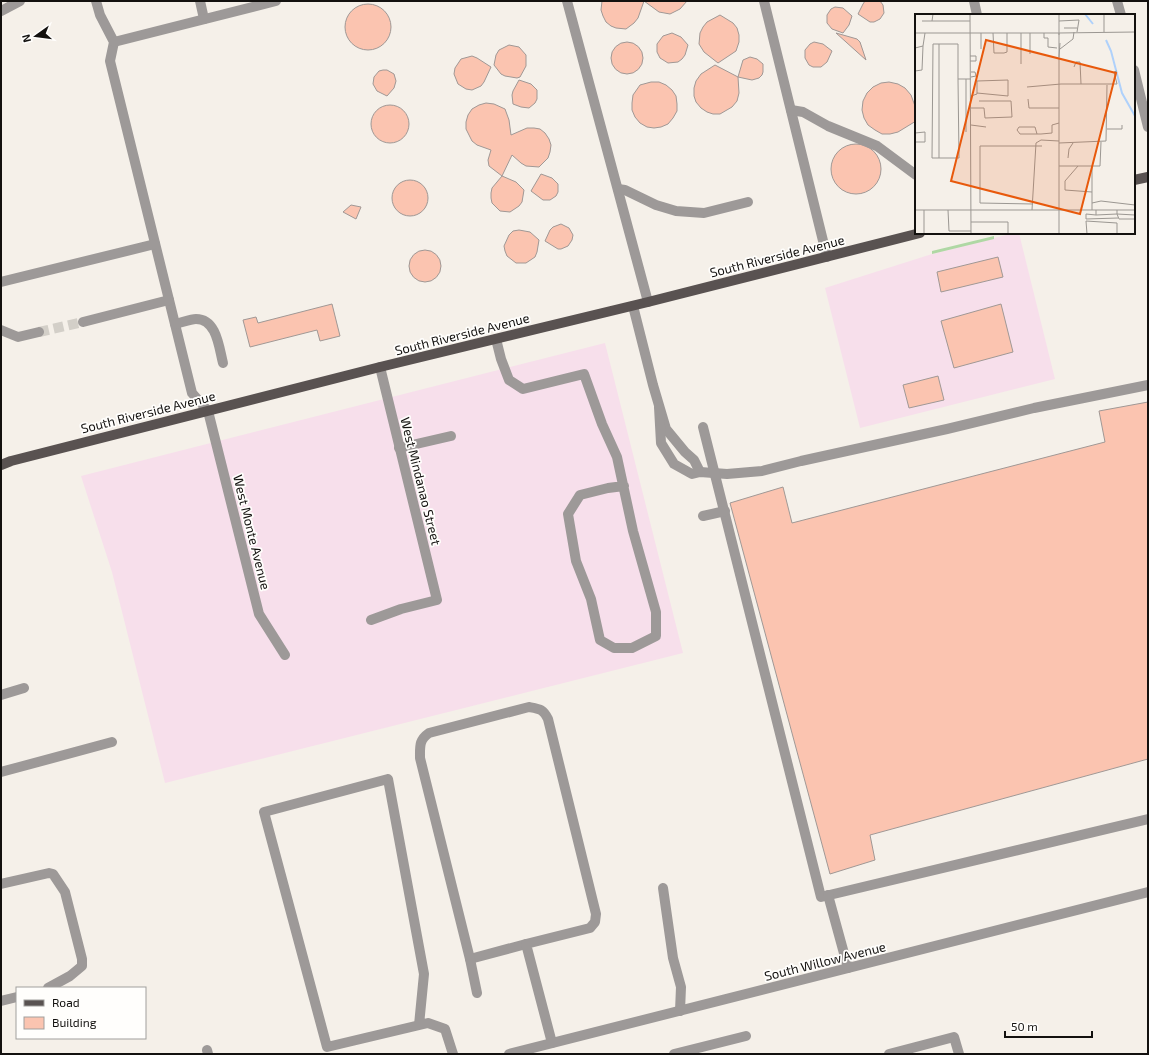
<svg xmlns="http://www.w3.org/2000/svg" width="1149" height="1055" font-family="'Exo 2',sans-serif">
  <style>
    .commercial { fill: #f7dfeb }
    .green { fill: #afd8a4 }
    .building { fill: #fbc4b0; stroke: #a09895 }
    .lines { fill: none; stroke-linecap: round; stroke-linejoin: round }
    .minor-tunnel { stroke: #d3cfc8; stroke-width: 10; stroke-dasharray: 10 5; stroke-linecap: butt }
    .minor { stroke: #9d9998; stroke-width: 10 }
    .major { stroke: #595251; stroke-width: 10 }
    .labels { text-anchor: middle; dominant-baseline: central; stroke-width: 3.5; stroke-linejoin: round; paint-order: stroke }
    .street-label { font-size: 13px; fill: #13110f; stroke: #fffefc }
    .inset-river { fill: none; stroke: #afd1fb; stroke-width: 2 }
    .inset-road { fill: none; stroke: #9b9792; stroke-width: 1 }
    .view { fill: #e8590c; fill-opacity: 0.15; stroke: #e8590c; stroke-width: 2 }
    .inset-edge { fill: none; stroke: #13110f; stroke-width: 2 }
  </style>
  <rect width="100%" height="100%" fill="#f5f0e9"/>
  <!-- commercial -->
  <g class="commercial">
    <polygon points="1014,233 1019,233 1055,379 860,428 825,288 932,254"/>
    <polygon points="605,343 683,653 165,783 112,572 81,476"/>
  </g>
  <!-- green -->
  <polygon class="green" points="994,236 994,239 932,254 932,251"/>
  <!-- building -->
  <g class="building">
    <polygon points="602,1 644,1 638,18 634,23 626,29 616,28 611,26 606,22 603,16 601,10"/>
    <polygon points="644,1 687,1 680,9 670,14 659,12"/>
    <polygon points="865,1 880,1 883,5 884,13 880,19 874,22 870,22 858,14 863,4"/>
    <circle cx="368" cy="27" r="23"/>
    <polygon points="835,7 843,8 852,16 849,25 843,33 832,29 827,23 827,15 831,9"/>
    <polygon points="720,15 733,23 737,28 739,35 739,42 736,51 718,63 704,52 699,44 700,33 703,27 707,22"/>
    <polygon points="672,33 681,37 688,45 685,55 682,59 678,62 668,63 660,58 657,52 657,44 663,36"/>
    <polygon points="836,33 857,39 860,42 866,60"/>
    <circle cx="627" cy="58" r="16"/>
    <polygon points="814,42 823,44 832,51 827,62 821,67 813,67 809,65 805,58 805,50 810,44"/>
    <polygon points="509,45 519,47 526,55 526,66 520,77 517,78 505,76 501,74 494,65 496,55 499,50"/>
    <polygon points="472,56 477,58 491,67 484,82 481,86 472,90 466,89 458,84 454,74 455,68 461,59"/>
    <polygon points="750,57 757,59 763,64 763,72 762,75 759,78 752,80 738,77 743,60"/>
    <polygon points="715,65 738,77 739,93 737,101 732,107 720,114 713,114 707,112 701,108 696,102 694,96 694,88 696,81 701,74"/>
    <polygon points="383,70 387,70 394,74 396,81 394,88 387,96 377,91 373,84 374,77 379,71"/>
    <polygon points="519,80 531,84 537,90 537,99 535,103 529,108 521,107 513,104 512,95 513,91"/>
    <polygon points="651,82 659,82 666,85 672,90 676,96 677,104 677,111 673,118 668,124 661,127 654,128 647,127 640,123 635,117 632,110 632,103 633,95 640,85"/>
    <polygon points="889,82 898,84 905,88 911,95 915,106 916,107 916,121 898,132 890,134 882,134 875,130 868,125 864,118 862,110 863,101 867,93 873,87 881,83"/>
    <polygon points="486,103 494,104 505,109 509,120 511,135 527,128 534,128 540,129 545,133 549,139 551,145 550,152 548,158 539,167 526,166 521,163 512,155 502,176 516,182 524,190 522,202 519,206 510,212 500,211 492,203 491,198 491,193 492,188 502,176 489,166 488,160 491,150 477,145 472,141 466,129 466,122 468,115 472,109 479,105"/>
    <circle cx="390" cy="124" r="19"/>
    <circle cx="856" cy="169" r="25"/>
    <polygon points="541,174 552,178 558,184 558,192 556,196 550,200 543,200 531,191"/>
    <circle cx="410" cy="198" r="18"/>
    <polygon points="351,205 361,207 356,219 343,212"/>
    <polygon points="561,224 569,228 573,235 572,240 568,246 561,249 558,249 545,241 550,230 553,227"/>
    <polygon points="519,230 530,232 539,240 537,252 535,257 526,263 516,263 507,256 505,251 504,246 509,235 513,231"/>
    <circle cx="425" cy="266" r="16"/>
    <polygon points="998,257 1003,277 941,292 937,272"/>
    <polygon points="332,304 340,336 320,341 317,330 250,347 243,320 256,317 258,323"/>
    <polygon points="1001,304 1013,352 954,368 941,321"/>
    <polygon points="938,376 944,400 909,408 903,385"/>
    <polygon points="1148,402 1148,759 870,835 875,860 830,874 730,503 783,487 792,523 1105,442 1099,411"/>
  </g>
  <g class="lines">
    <!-- minor-tunnel -->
    <polyline class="minor-tunnel" points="39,332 83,322"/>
    <!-- minor -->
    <g class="minor">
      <polyline points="96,1 100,15 114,42 110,61 192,393 208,411 259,614 285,655"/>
      <polyline points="200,1 204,19"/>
      <polyline points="567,1 648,302"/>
      <polyline points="764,1 827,257"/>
      <polyline points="974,1 977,15"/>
      <polyline points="1117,1 1121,15"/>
      <polyline points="1,11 20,1"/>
      <polyline points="114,42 276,1"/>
      <polyline points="1134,70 1148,127"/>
      <polyline points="791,110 803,112 828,126 877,146 916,175"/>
      <polyline points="618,189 625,190 656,205 676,211 704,213 748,202"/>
      <polyline points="1,282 155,244"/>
      <polyline points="633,306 653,385 666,429 685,452 694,460 700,472"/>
      <polyline points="83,322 169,300"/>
      <path d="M175 324C181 323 190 319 196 319 217 319 219 348 223 363"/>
      <polyline points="1,330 18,337 39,332"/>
      <polyline points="496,339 501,359 509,380 523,389 584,374 602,424 617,457 633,531 656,612 656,636 632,648 614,648 600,640 591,599 576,561 568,514 580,495 608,488 624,486"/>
      <polyline points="659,407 661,443 674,464 692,474 700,472 727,474 762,471 801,461 947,429 1034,408 1148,385"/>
      <polyline points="703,427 821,897 1148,819"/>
      <polyline points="399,448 451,436"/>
      <polyline points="703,516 725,511"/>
      <polyline points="371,620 401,609 437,600 380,367"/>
      <polyline points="1,695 24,688"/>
      <polyline points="1,772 112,742"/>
      <polyline points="1,884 49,873 53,874 65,892 82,959 82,966 70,976 48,988"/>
      <polyline points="663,888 673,958 681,987 680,1011"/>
      <polyline points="828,895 848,968"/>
      <polyline points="470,959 526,944"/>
      <path d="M477 993 470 959 420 758C420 746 419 740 429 733L529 707C540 709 543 709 548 719L596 914 595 922 590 928 526 944 552 1043"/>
      <polyline points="1,1001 17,997"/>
      <polyline points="419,1025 424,974 388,779 264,812 327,1047 428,1023 445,1029 453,1054"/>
      <polyline points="207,1050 208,1054"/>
      <polyline points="509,1054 1148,892"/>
      <polyline points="674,1054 746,1036"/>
      <polyline points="889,1054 954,1037 959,1054"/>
    </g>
    <!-- major -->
    <g class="major">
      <polyline points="1134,180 1148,177"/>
      <polyline points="1,465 11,461 380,367 648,302 920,233"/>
    </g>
  </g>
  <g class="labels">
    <!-- street labels -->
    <g class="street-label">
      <text transform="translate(777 256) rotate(-14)">South Riverside Avenue</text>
      <text transform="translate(462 334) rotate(-14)">South Riverside Avenue</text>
      <text transform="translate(148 412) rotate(-14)">South Riverside Avenue</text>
      <text transform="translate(421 481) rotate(76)">West Mindanao Street</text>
      <text transform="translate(252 532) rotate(76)">West Monte Avenue</text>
      <text transform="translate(825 961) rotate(-14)">South Willow Avenue</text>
    </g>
  </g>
  <!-- overview -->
  <g transform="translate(915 14)">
    <rect width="220" height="220" fill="#f5f0e9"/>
    <path class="inset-river" d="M170 0 178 10M191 26 196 37 207 79 220 102"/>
    <path class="inset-road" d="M55 0 56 220M144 0V21M189 0V18M7 7H17L18 0H52M17 7H55M144 7 164 6 162 18M149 14H162M0 19H144M66 19V35M78 19 79 39H89L92 38V19M106 19V50M115 19V40M129 19V24H133V33L142 34M144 19 220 18M144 19V220M0 34 8 32 10 19M145 35 158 25 159 18M55 42H61V47H55M144 43 145 29M159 53 161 48H165L166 70M0 57 7 56 8 32M56 58H60L61 62 56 63M43 65 44 144H17L18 30H43V65H56M112 73 146 70H202L199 58 202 57M56 82 62 80V67L93 66V82L62 79M113 85 114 94H144M56 94H69L70 104 97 103 96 87H64M56 111 71 113M192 115H207V111M51 118V65M0 119 10 118V128H0M122 120 120 113H104L102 116 105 120H126L137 119V111L144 109M144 129 191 127 192 71M24 144V30M153 144 154 135 158 129M144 152H185L186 128M163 152 150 167V176L177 178M177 152V189M118 190 65 189V132H127M0 196H220M9 196V220M33 196 34 217H56M117 196 121 129 126 126 144 127M177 196V189L186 187 220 191M181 196V201L171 200V205L203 204M202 196V200L220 201M181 201 202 200 204 205H220M171 207 202 209V220M171 207 172 220M56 208H93V220"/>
    <path class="view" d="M71 26 201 59 165 200 36 167Z"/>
    <rect width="220" height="220" class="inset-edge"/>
  </g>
  <!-- border -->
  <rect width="1149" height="1055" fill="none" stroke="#13110f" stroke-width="4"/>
  <!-- legend -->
  <rect x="16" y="987" width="130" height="52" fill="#fffefc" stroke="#a19f9d"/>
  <rect x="24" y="1000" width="20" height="6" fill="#595251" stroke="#a19f9d"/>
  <text x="52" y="1007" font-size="12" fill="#13110f">Road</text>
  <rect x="24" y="1017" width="20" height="12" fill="#fbc4b0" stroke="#a19f9d"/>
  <text x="52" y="1027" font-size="12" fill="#13110f">Building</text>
  <!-- north arrow -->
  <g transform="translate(36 36) rotate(256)" stroke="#fffefc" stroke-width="3" paint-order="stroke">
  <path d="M0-3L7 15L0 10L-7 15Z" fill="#13110f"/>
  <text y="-6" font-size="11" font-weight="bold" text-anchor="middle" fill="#13110f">N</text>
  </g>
  <!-- scale -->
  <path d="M1005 1031v6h87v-6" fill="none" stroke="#13110f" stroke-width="2"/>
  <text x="1011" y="1031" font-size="12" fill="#13110f" stroke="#fffefc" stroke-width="3" paint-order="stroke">50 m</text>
</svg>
